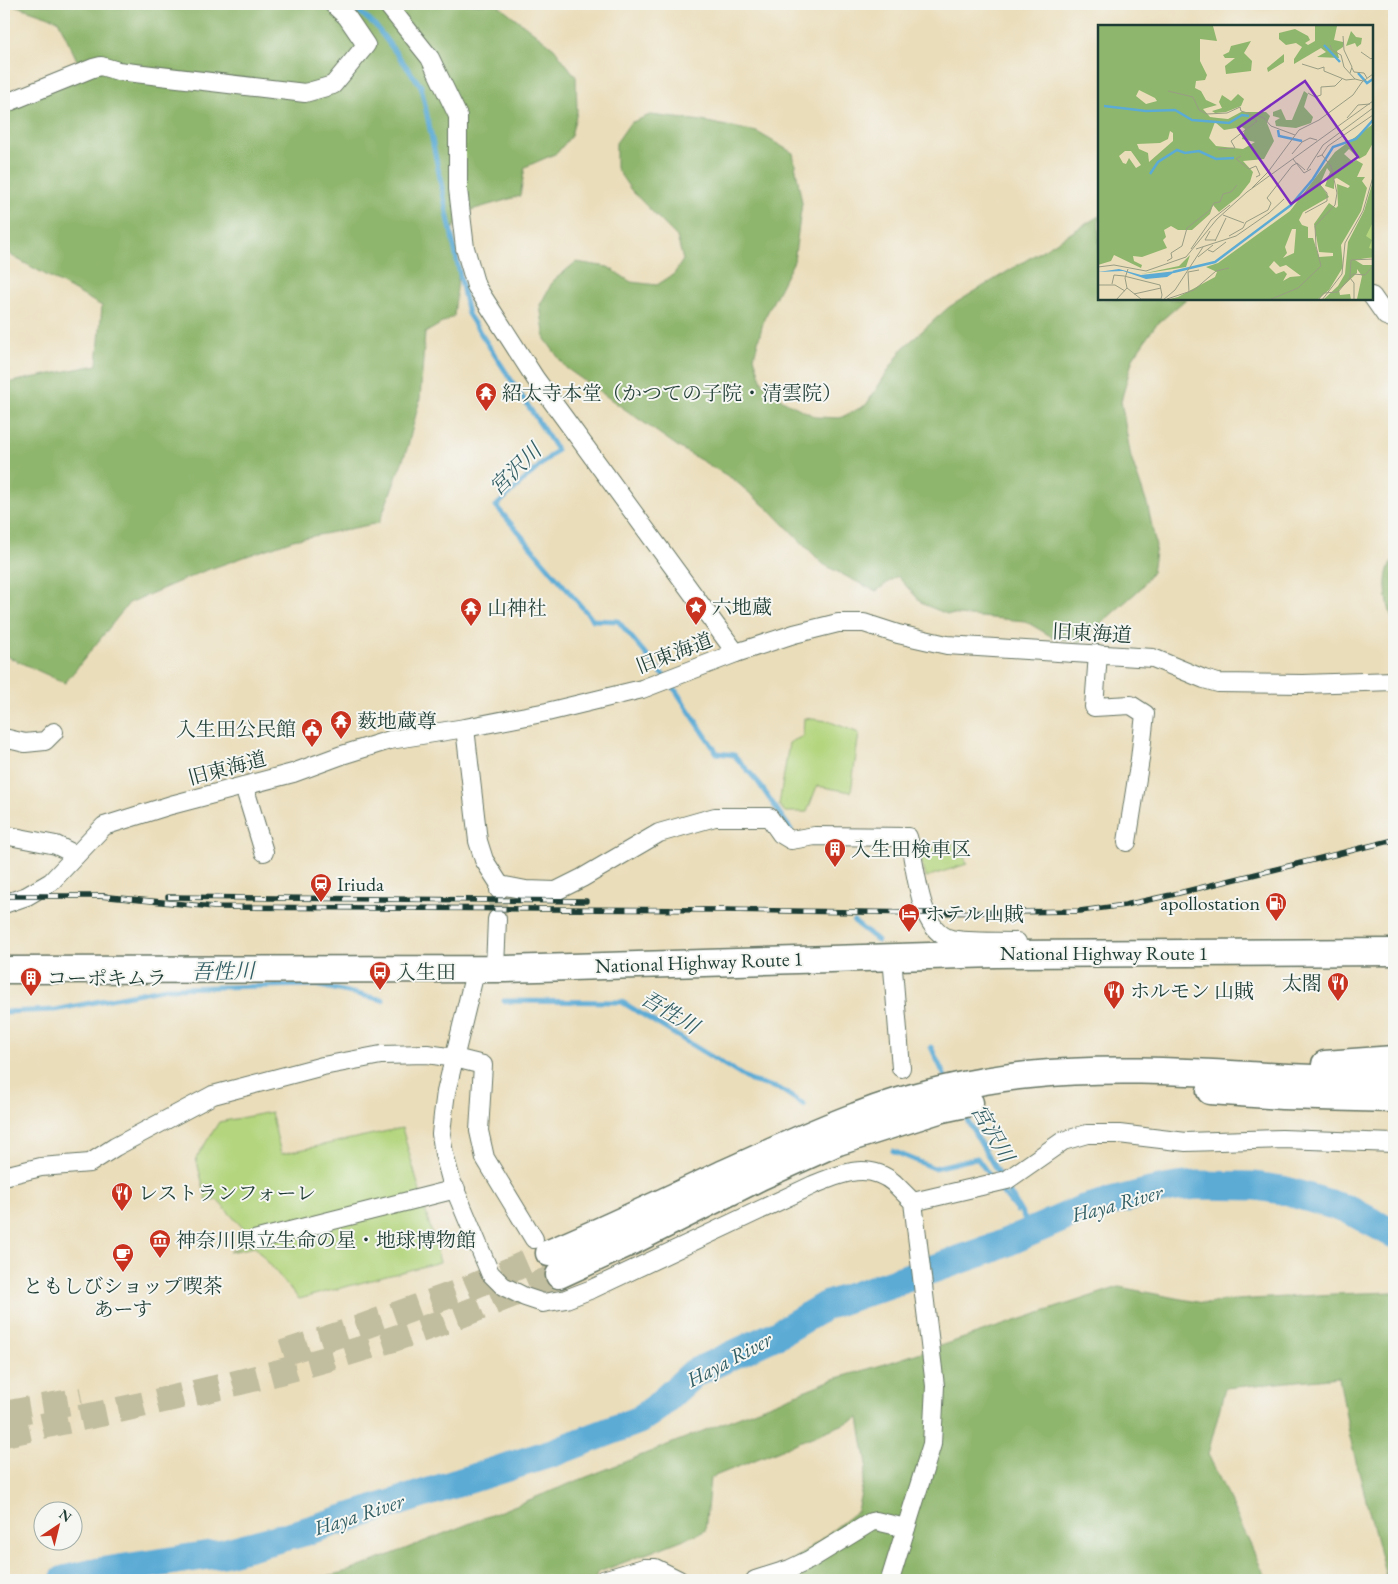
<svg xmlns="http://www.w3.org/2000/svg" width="1398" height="1584" font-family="'EB Garamond','Noto Serif JP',serif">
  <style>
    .green { fill: #b4d57e; stroke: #6a8959 }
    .forest { fill: #8fb66d; stroke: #577a50 }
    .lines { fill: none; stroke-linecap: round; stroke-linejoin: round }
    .stream { stroke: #5babd5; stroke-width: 5 }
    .river { stroke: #5babd5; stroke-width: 29 }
    .minor-tunnel { stroke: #c1bd9f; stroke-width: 18; stroke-dasharray: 18 9; stroke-linecap: butt }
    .highway-tunnel { stroke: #c1bd9f; stroke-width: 26; stroke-dasharray: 26 13; stroke-linecap: butt }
    .minor-casing { stroke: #667563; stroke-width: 20 }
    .highway-casing { stroke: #667563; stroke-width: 29 }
    .minor { stroke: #fff; stroke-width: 18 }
    .highway { stroke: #fff; stroke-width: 26 }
    .rail-casing { stroke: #1f3d34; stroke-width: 5.5 }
    .rail { stroke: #f6f6f2; stroke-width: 4; stroke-dasharray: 11; stroke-linecap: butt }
    .labels { text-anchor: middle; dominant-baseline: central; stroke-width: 4; stroke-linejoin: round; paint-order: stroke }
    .poi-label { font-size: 20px; fill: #1f3d34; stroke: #f6f6f2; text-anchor: start }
    .street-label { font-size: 20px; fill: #1f3d34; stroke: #f6f6f2 }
    .water-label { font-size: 21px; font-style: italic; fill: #315e64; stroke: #f6f6f2 }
    .inset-river { fill: none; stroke: #5babd5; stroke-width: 2.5 }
    .inset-road { fill: none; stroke: #999d84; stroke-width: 1 }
    .view { fill: #7b2cbf; fill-opacity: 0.15; stroke: #7b2cbf; stroke-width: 2.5 }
    .inset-edge { fill: none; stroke: #1f3d34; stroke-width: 2.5 }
  </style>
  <rect width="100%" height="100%" fill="#f6f6f2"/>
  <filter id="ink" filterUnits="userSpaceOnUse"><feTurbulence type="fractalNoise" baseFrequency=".02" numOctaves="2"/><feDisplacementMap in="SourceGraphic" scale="10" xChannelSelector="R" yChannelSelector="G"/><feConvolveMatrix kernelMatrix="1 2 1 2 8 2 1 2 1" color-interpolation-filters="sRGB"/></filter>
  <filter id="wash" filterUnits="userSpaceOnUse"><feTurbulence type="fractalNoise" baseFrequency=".0096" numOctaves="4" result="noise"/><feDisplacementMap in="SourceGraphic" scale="20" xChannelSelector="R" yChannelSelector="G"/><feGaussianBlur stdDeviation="1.12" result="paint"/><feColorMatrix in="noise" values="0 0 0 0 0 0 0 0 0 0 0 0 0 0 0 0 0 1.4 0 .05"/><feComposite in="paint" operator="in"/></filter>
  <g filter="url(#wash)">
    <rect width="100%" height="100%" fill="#eaddba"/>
    <!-- green -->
    <g class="green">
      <polygon points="804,718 828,721 859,733 851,792 817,786 807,812 785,812 779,805 789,743 803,736"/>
      <polygon points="959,843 967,864 926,877 920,857 939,845"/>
      <polygon points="271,1112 281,1154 402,1128 440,1262 299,1299 255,1247 229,1252 254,1240 217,1200 207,1202 196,1158 219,1122"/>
    </g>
    <!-- forest -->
    <g class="forest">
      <polygon points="11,4 497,4 554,48 576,77 577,111 571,136 557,153 525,167 520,196 464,212 450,233 459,269 454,316 425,333 420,399 407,449 379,523 293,540 204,571 129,603 65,683 4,655 4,381 6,383 97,365 102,306 12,256 4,245 4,108 85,77 58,20"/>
      <polygon points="650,115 702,121 757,132 793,153 802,203 794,261 764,319 754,357 762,382 784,401 816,417 840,418 866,405 903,348 949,307 1099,216 1099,299 1186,299 1155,326 1133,358 1121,401 1131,458 1148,507 1156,546 1152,572 1140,589 1080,642 1054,638 1025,621 947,614 923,604 897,576 876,591 851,579 823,564 773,513 733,479 680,448 566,368 545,339 540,305 553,281 576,262 608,267 631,282 657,285 674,274 683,260 677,237 631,190 616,168 616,143 630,123"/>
      <path d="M1394 559V624C1387 605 1380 575 1394 559Z"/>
      <polygon points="1119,1287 1208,1304 1221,1301 1334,1294 1394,1292 1394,1580 1387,1580 1350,1438 1339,1377 1225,1388 1208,1454 1267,1580 769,1580 857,1511 867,1464 859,1418 710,1478 705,1531 599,1572 594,1580 311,1580 352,1570 834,1379 885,1364"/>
    </g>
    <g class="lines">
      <!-- stream -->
      <g class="stream">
        <polyline points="350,4 375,25 421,86 468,314 557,450 496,506 593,620 618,621 664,676"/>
        <polyline points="670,682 717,753 734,755 758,782 791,830"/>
        <polyline points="854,922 878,941"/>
        <polyline points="504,1001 622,1002 751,1081 780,1089 804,1105"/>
        <polyline points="4,1012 55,1010 166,988 316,985 383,1000"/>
        <polyline points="931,1047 947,1081"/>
        <polyline points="963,1113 1032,1231"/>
        <polyline points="893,1151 934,1168 977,1158 992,1179"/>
        <polyline points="997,1186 1017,1211"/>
      </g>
      <!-- river -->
      <polyline class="river" points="64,1580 99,1572 223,1553 300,1533 555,1452 639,1420 656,1408 694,1373 778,1334 825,1306 991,1249 1083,1209 1154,1191 1177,1187 1198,1185 1255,1186 1282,1190 1330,1204 1351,1211 1394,1234"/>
    </g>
  </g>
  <g filter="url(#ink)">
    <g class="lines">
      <!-- minor-tunnel -->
      <polyline class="minor-tunnel" points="497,919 499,890"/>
      <!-- highway-tunnel -->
      <g class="highway-tunnel">
        <polyline points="283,1353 359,1328 467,1289 549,1253"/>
        <polyline points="4,1414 82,1400"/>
        <path d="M4 1434C134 1407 266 1380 393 1339 449 1321 505 1298 559 1275"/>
      </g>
      <!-- minor casing -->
      <g class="minor-casing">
        <g id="minor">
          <polyline points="387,4 430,58 458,116 458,189 465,248 476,286 535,378 736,653"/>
          <polyline points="4,104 93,68 101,66 118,71 305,93 333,85 366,45 347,17 333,4"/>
          <polyline points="1372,296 1386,316 1394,319"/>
          <polyline points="1098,654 1094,707 1131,705 1145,714 1140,759 1127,842"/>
          <polyline points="465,728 478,841 484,860 500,885 499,890"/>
          <polyline points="4,738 25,743 45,741 54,732"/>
          <polyline points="244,786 264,852"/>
          <polyline points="4,835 56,845 76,855"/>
          <path d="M500 885 526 890 556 891 582 878 659 833 715 817H769L781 834 791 840 815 836 908 837C917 865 917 930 951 939 968 943 999 941 1017 942"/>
          <polyline points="4,904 27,896 51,882 104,826 171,805 293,773 342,755 390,740 465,728 547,712 642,689 736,653 794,634 838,623 864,623 898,634 947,645 1153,658 1204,679 1218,683 1303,684 1394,681"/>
          <polyline points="892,956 901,1068"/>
          <path d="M476 968 446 1092 443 1115 441 1134 444 1154 451 1180 490 1273 503 1286 525 1297 543 1303 566 1299 592 1289 813 1185C840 1174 868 1161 894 1183 900 1189 907 1196 913 1202L935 1386 932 1444 890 1580"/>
          <polyline points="495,968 497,919"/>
          <polyline points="4,1176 41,1167 90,1163 115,1147 213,1095 323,1066 381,1055 427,1054 455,1058 483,1065 479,1131 485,1158 534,1239"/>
          <polyline points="913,1202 1007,1180 1063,1141 1087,1134 1119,1134 1186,1142 1282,1139 1394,1143"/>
          <polyline points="254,1240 456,1189"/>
          <polyline points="603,1580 644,1568 655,1568 679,1580"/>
          <polyline points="755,1580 790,1569 809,1560 871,1522 876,1521 906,1528"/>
        </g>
      </g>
      <!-- highway casing -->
      <g class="highway-casing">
        <g id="highway">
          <polyline points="4,970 505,969 996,954 1394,952"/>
          <polyline points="1325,1064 1394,1059"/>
          <polyline points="1210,1091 1282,1096 1394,1099"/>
          <path d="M549 1253C608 1228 665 1201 722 1174 767 1154 810 1133 856 1116 909 1095 972 1081 1028 1075 1150 1062 1272 1081 1394 1080"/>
          <polyline points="559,1275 633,1241 760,1177 838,1142 942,1109 970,1103"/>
        </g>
      </g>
      <!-- minor -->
      <use href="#minor" class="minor"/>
      <!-- highway -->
      <use href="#highway" class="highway"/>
      <!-- rail casing -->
      <g class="rail-casing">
        <g id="rail">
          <polyline points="4,896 106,896"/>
          <polyline points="99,896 214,907 724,910 926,913 1080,911 1125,905 1171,895 1394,840"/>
          <polyline points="168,897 586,901"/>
        </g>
      </g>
      <!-- rail -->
      <use href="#rail" class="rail"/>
    </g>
  </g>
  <!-- icons -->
  <defs>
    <g id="temple-pin" transform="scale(1.125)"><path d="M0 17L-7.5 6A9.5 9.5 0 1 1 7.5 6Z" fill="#c8321e" stroke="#f6f6f2"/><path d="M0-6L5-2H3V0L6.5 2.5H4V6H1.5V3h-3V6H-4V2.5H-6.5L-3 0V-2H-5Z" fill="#fff"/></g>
    <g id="sight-pin" transform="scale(1.125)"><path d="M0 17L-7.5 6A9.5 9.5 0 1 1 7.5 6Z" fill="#c8321e" stroke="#f6f6f2"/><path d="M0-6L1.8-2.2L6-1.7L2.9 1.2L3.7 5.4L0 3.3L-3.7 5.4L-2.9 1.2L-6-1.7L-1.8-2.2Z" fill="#fff"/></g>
    <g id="civic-pin" transform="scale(1.125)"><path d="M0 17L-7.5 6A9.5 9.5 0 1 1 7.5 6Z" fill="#c8321e" stroke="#f6f6f2"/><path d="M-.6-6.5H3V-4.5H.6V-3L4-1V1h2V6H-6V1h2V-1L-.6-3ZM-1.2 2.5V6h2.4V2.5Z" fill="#fff"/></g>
    <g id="building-pin" transform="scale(1.125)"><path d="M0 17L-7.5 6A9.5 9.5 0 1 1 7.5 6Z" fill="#c8321e" stroke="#f6f6f2"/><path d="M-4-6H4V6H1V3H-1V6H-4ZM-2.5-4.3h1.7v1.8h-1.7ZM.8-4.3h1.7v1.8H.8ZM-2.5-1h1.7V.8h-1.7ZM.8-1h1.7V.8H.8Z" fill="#fff"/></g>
    <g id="station-pin" transform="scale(1.125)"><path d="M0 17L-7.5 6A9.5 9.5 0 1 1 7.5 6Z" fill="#c8321e" stroke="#f6f6f2"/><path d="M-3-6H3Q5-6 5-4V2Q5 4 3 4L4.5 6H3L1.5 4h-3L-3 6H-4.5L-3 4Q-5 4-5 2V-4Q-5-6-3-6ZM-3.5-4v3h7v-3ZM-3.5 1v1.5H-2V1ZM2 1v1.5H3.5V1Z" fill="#fff"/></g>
    <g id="fuel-pin" transform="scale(1.125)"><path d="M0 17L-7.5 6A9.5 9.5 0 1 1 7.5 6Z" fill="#c8321e" stroke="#f6f6f2"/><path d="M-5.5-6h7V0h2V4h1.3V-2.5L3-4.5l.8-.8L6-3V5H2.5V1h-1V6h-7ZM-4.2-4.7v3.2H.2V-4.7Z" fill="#fff"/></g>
    <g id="hotel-pin" transform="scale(1.125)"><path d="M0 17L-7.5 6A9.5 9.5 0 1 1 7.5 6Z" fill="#c8321e" stroke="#f6f6f2"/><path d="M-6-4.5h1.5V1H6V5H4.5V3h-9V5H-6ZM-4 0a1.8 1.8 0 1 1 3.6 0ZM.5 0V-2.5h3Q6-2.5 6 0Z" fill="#fff"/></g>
    <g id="bus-pin" transform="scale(1.125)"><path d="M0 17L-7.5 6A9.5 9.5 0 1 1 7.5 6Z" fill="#c8321e" stroke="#f6f6f2"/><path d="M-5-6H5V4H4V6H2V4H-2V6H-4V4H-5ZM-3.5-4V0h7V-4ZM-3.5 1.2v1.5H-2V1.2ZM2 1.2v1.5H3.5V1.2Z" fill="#fff"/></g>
    <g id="restaurant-pin" transform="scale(1.125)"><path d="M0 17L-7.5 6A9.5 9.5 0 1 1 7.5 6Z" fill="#c8321e" stroke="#f6f6f2"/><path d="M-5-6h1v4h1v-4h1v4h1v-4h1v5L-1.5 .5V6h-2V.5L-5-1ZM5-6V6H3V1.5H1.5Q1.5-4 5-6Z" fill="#fff"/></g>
    <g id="museum-pin" transform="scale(1.125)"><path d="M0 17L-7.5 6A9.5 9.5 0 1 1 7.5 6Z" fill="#c8321e" stroke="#f6f6f2"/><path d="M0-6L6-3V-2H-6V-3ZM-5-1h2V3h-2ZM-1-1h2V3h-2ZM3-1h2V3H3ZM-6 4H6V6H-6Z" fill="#fff"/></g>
    <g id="cafe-pin" transform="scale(1.125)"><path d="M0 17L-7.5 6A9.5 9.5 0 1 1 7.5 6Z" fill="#c8321e" stroke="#f6f6f2"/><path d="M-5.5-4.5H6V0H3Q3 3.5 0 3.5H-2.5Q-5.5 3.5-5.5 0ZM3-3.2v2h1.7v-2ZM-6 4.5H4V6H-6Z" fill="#fff"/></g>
  </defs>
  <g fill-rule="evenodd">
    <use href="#temple-pin" x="486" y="393"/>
    <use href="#sight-pin" x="696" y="607"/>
    <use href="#temple-pin" x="471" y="608"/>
    <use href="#temple-pin" x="341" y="721"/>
    <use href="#civic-pin" x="312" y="729"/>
    <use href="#building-pin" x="835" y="849"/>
    <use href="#station-pin" x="321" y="884"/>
    <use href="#fuel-pin" x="1276" y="903"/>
    <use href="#hotel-pin" x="909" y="914"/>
    <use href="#bus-pin" x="380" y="972"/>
    <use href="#building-pin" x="31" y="978"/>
    <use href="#restaurant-pin" x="1338" y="983"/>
    <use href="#restaurant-pin" x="1114" y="991"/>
    <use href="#restaurant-pin" x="122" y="1193"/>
    <use href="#museum-pin" x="160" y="1240"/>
    <use href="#cafe-pin" x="123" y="1254"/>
  </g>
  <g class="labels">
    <!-- poi labels -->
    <g class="poi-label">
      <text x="502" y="393">紹太寺本堂（かつての子院・清雲院）</text>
      <text x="712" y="607">六地蔵</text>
      <text x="487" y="608">山神社</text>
      <text x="357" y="721">薮地蔵尊</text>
      <text x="296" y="729" text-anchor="end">入生田公民館</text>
      <text x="851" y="849">入生田検車区</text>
      <text x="337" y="884">Iriuda</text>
      <text x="1260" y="903" text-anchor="end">apollostation</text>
      <text x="925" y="914">ホテル山賊</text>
      <text x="396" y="972">入生田</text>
      <text x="47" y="978">コーポキムラ</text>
      <text x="1322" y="983" text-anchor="end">太閤</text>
      <text x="1130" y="991">ホルモン 山賊</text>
      <text x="138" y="1193">レストランフォーレ</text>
      <text x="176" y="1240">神奈川県立生命の星・地球博物館</text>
      <text x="123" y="1286" text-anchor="middle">ともしびショップ喫茶<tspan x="123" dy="23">あーす</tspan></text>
    </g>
    <!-- street labels -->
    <g class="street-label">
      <text transform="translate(1092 633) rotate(3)">旧東海道</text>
      <text transform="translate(674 653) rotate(-21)">旧東海道</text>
      <text transform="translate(227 768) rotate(-15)">旧東海道</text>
      <text x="1104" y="953">National Highway Route 1</text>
      <text transform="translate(699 962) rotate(-2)">National Highway Route 1</text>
    </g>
    <!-- water labels -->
    <g class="water-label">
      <text transform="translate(515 469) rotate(-45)">宮沢川</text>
      <text transform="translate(223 971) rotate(-1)">吾性川</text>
      <text transform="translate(670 1012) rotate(31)">吾性川</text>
      <text transform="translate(993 1133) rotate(60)">宮沢川</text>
      <text transform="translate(1117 1203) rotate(-15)">Haya River</text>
      <text transform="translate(729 1359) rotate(-28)">Haya River</text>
      <text transform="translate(359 1514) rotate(-18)">Haya River</text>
    </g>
  </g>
  <!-- overview -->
  <g transform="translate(1098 25)">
    <rect width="275" height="275" fill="#eaddba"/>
    <path d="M275 193V233H257L254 222Z" fill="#b4d57e"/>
    <path d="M0 0 115 1 119 16 102 14V36L109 50 107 55 98 56 97 63 103 66 108 75 119 80 105 84 112 92 120 93 130 94 143 87H168L172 91 169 98 176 116 166 134 145 136 155 147 152 157 141 171 121 187 115 180 112 189 94 205H80L73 201 66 205 68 212 65 215 69 223 44 232 35 231 36 236 44 240 43 243 16 230 13 236 0 240ZM41 65 57 73 59 76 48 79 38 71ZM117 97 126 105 144 102 147 104 144 114 157 117 145 124 118 121 111 113ZM72 106 75 108V116L51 137 50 128 41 124 39 119 62 118 70 114ZM27 126H33L43 140 38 143 31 133 28 139 25 138 21 131ZM217 0 239 1 236 15 245 17V22L239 26 241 33 219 32 228 27 223 23 196 39V34L204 22 198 18 188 20 181 14V8L197 4 210 11 212 15 207 18 210 20 217 16ZM253 6 258 12 264 13 263 19 259 22 257 18 248 21ZM153 16 146 28 154 36 153 46 128 49 127 41 137 33H127L125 30 131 27 133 21ZM186 29V37L170 47 169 43ZM206 66 210 69 206 82 215 92 213 98 198 103 178 101 177 96 182 93 175 91V87L183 84 188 95H194ZM140 69 146 74 143 81 128 87 117 88 114 86 124 83 121 77 124 70 133 76ZM275 99V118L268 130 261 134 251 124 246 129 255 137 258 135 265 139 259 152H267L264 156 269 163 263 186 243 220 245 242 231 265 219 275H68L80 272 117 252 119 247 108 242 120 238 192 186 237 127ZM229 143 232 147 227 161 236 164V154L239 153 252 161 250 163 239 159 240 181 238 183 231 178 216 199 221 227 235 228V231L221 232 215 213H210V202L204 200 201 195 205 187 231 172 222 159ZM194 204H198L196 228 185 233 189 228 187 222ZM176 236 182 242 188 240 203 251 192 252 185 256 189 249 186 246 178 249 171 242ZM275 156V197L268 211 274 215 271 223 275 224V232L257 235 265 240H275V275L259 274 264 251 259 244V248L241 265 242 270 252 269 253 275H225L240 261 247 249 250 217 266 186ZM92 230 88 242 43 249 81 241Z" fill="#8fb66d" fill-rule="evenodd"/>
    <path d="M21 244 43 250 78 246 69 252 48 254 25 246 0 247Z" fill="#5babd5"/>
    <path class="inset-river" d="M226 20 242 37M260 48 269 58 275 54M6 81 48 86 77 85 94 95 131 98 144 90 151 91M180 105 181 111 204 116M52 149 60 137 79 125 87 128 101 126 118 134 136 133M75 247 117 237 193 180 215 154 235 122 258 114 275 95"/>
    <path class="inset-road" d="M245 11 246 25 254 42 252 48M232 20 234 25 243 30 246 42 257 54 265 56M263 27 273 34 275 32M204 39 220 44 226 42V46L248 55 257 54M254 43 256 47 266 48 269 53M70 66 95 72 101 85 109 89 129 88 142 82 143 86 166 93 173 101 197 110M210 68 217 72 223 70V62L237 61 244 54M249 93 260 80 272 79M120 124 137 123 133 116 159 96 150 88M194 129 204 117 212 113 219 115M224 130 230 121 275 90M143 131 138 134 151 144 158 141 162 150 158 152M195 134 206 148 213 144M209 145 225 120 275 83M154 163 170 147 201 105 221 95 255 70 264 57 275 49M207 188 229 176V168L222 160 235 146M170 189 186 174M125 190 146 198M112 206 107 215H118M131 211 145 203 148 197 170 185 173 178 169 173 194 141 199 138 207 145M117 216 128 193M93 224 113 195 132 180M98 224 138 211 171 188M110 225 115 227 128 217M100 232 115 220M69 236 74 233 73 228 84 221 89 203 112 185 116 178 122 177 125 169 133 167 139 160M0 242 16 240 48 246 88 232 119 194 149 167 275 76M252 252 253 235 275 234M252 253 256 258V275M14 259 16 250 26 251 62 260 64 270 63 274H43L29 263M0 260H17L27 266M91 267 90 247 101 245M36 269 63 263M69 274 96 265 118 246 131 243M18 275 29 263 27 253 30 244M65 275 77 265 105 222M171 275 200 263 223 241 218 221 217 201 237 180 239 168 233 141 224 130 219 132M220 275 226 268 240 267 255 249 267 250 275 241M224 275 244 249 247 218 265 186 275 152"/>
    <path class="view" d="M207 56 260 132 193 179 140 103Z"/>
    <rect width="275" height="275" class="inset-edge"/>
  </g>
  <!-- margin -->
  <rect width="1398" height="1584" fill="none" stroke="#f6f6f2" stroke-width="20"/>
  <!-- north arrow -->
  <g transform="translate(58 1526) rotate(35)"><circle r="24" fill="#f6f6f2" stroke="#a0aca6"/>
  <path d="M0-4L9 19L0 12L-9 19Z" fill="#c8321e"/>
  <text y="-8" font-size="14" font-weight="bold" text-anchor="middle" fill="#1f3d34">N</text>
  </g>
</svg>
